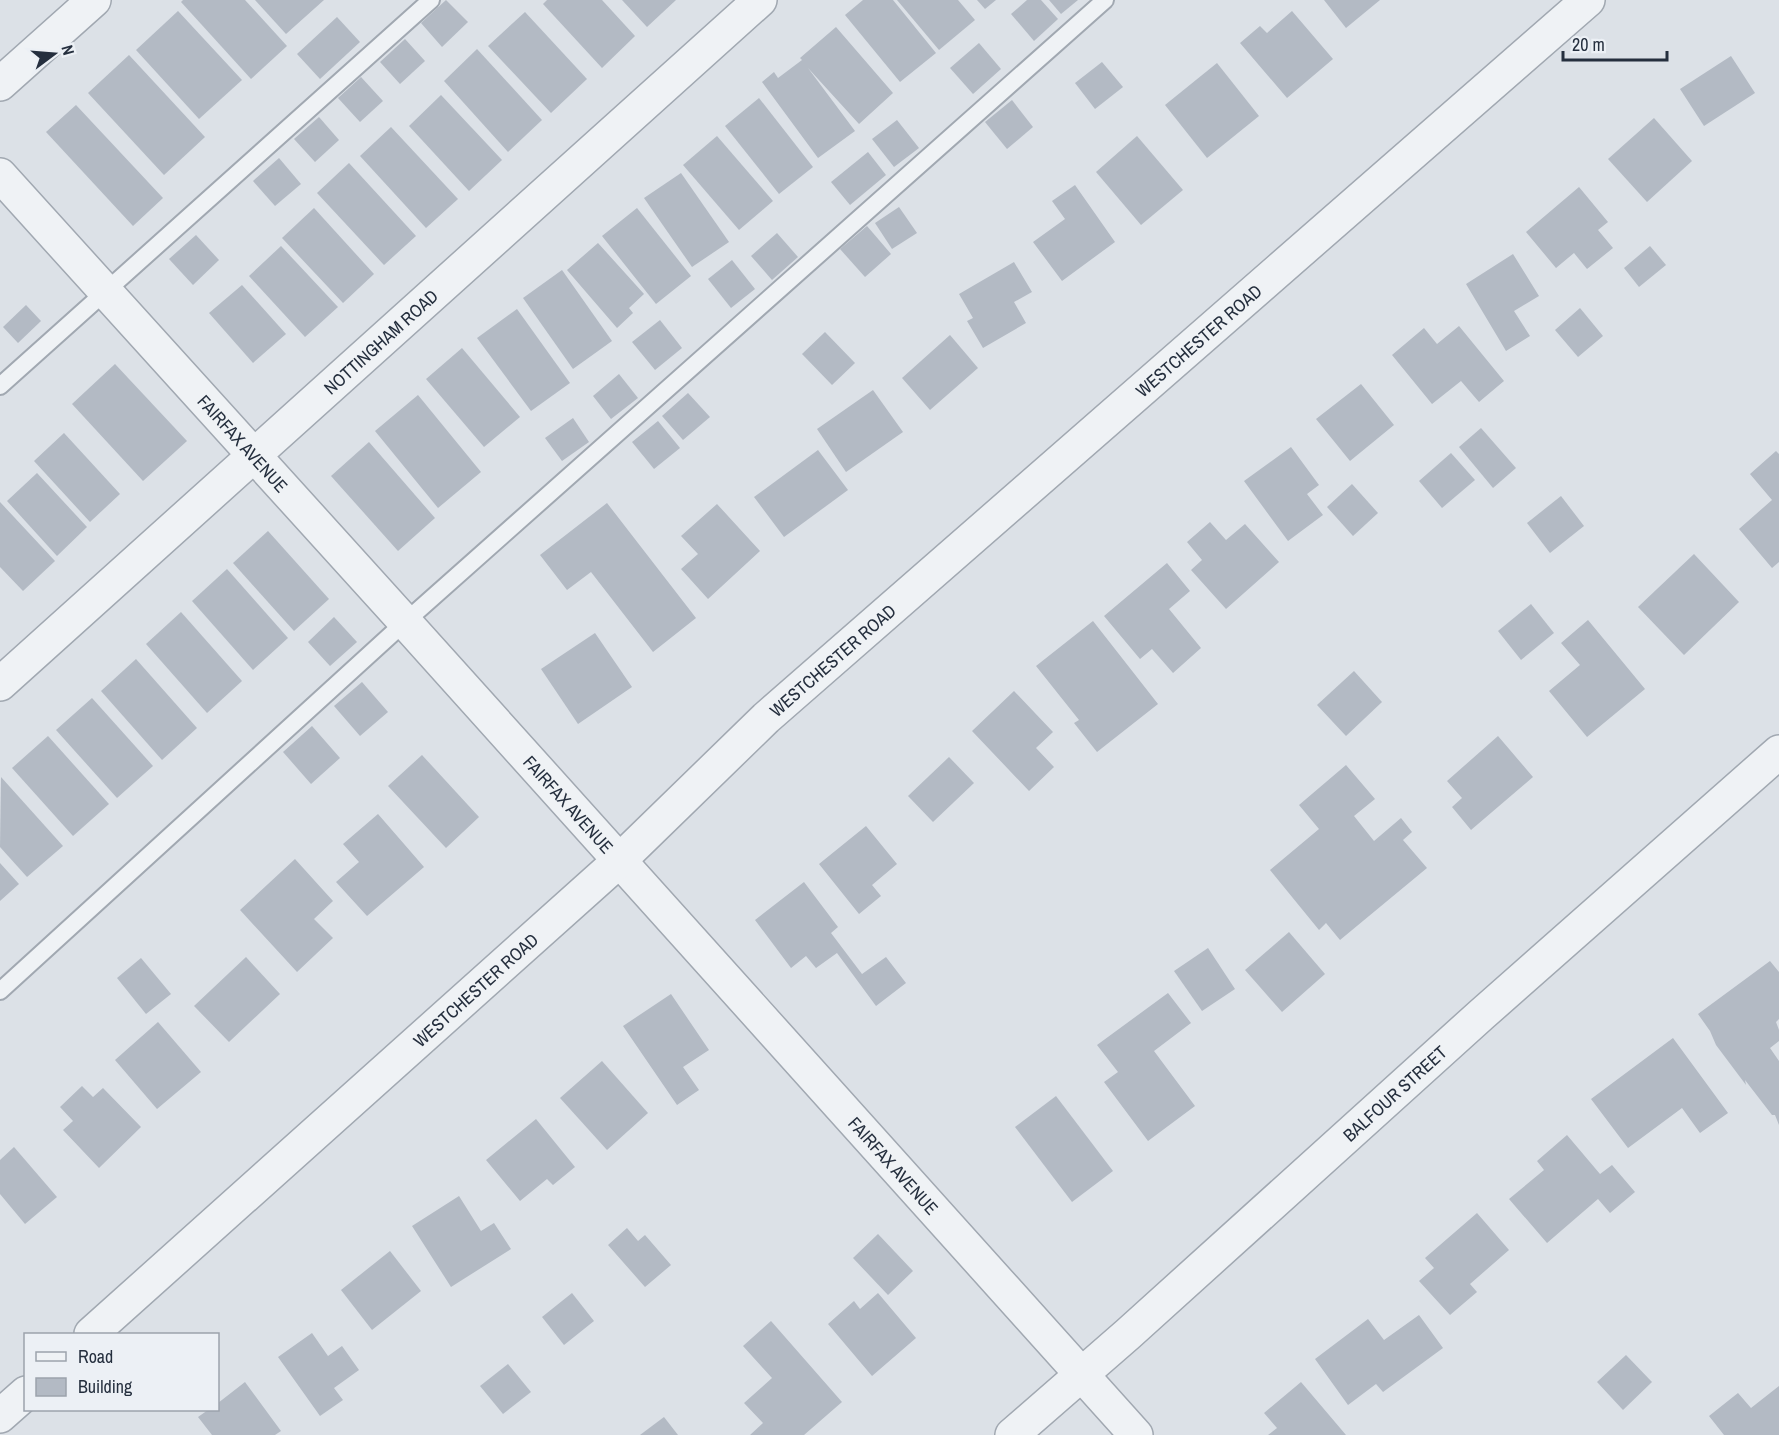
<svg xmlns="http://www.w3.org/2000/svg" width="1779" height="1435" font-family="'Archivo Narrow',sans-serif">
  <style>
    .building { fill: #b3bac4 }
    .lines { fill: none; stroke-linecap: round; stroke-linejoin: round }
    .lane-casing { stroke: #a1a8b1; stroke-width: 20 }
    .street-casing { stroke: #a1a8b1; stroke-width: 36 }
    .lane { stroke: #eff2f5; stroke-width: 16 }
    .street { stroke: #eff2f5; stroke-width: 33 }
    .labels { text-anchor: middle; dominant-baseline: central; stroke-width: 4.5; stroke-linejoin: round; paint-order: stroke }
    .street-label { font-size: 18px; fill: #252f3e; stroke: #ecf0f5 }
  </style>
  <rect width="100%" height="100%" fill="#dce1e7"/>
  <!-- building -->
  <g class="building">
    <polygon points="183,0 245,0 287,46 251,79 181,2"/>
    <polygon points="255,0 324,0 286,34"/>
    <polygon points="446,0 468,22 442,47 421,23"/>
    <polygon points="547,0 602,0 635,36 602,68 543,4"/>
    <polygon points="622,0 676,0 647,27"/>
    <polygon points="863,0 893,0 936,53 900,82 845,15"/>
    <polygon points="897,0 958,0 975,20 939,50"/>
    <polygon points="977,0 996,0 985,9"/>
    <polygon points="1027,0 1041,0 1058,19 1034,41 1011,14"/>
    <polygon points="1049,0 1078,0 1061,14"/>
    <polygon points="1324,0 1380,0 1346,28"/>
    <polygon points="178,11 242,80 199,119 136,50"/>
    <polygon points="1292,11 1333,59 1287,98 1240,43 1260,26 1267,33"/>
    <polygon points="525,12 587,79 551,113 488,46"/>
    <polygon points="337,17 360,42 320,79 297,54"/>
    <polygon points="836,27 893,93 859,124 808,68 855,131 818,158 762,82 774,72 778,78 802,60 800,58"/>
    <polygon points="405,39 425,61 400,84 380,62"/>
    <polygon points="979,43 1001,69 973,94 950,68"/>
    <polygon points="477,49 542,120 508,152 444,81"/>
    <polygon points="129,55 205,137 164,175 88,93"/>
    <polygon points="1731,56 1755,93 1704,126 1680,89"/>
    <polygon points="1102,62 1123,87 1095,109 1075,83"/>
    <polygon points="1217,63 1259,116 1207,158 1165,105"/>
    <polygon points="361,77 383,101 360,122 338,98"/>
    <polygon points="441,95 502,160 469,191 409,126"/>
    <polygon points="759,98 813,167 779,194 725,126"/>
    <polygon points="1012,100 1033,127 1007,149 985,122"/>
    <polygon points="76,105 163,198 133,226 46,132"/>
    <polygon points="319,117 339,140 315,162 294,139"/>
    <polygon points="1654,118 1692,161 1647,202 1608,159"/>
    <polygon points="897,120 919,148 894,167 872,139"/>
    <polygon points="391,127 458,199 426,228 360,156"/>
    <polygon points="717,136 773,201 739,230 683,165"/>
    <polygon points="1137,136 1183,190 1141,225 1096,172"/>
    <polygon points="868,152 886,175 850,205 831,182"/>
    <polygon points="279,158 301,184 275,206 253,181"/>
    <polygon points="349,163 416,236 384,265 317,193"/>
    <polygon points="681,173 729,242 692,267 644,198"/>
    <polygon points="1075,185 1115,242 1062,281 1033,242 1065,219 1052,201"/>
    <polygon points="1579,187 1608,222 1598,230 1613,248 1587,269 1574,253 1556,268 1526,232"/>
    <polygon points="899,207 917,233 892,249 875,223"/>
    <polygon points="314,208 374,274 343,303 282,238"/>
    <polygon points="637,208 691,276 656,304 602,236"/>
    <polygon points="867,226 891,254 865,277 840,249"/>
    <polygon points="777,233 798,257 772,280 751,256"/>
    <polygon points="196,235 219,260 193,285 169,259"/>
    <polygon points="598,243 644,294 629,308 633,313 617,328 567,270"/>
    <polygon points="281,246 338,307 305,337 249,276"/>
    <polygon points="1650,246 1666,265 1639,287 1624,268"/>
    <polygon points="1513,254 1539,296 1514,311 1530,336 1506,351 1466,284"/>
    <polygon points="732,260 755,289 731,308 708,279"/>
    <polygon points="1014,262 1032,292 1014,302 1026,323 983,348 967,321 973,318 959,294"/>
    <polygon points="562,270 612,341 573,369 523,298"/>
    <polygon points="242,285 286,334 253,363 209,313"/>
    <polygon points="26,305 41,321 18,343 3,327"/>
    <polygon points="1580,308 1603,336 1578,357 1555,330"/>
    <polygon points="517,309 570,383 531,411 477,338"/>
    <polygon points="660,320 682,348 655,370 632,342"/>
    <polygon points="1459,326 1504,381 1479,402 1461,381 1432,404 1392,355 1424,328 1437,344"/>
    <polygon points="825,332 855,363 832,385 802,354"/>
    <polygon points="950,335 978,368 930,410 902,378"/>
    <polygon points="462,348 520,417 484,447 426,379"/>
    <polygon points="115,364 187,441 143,481 72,404"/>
    <polygon points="619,374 638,398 611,419 593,396"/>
    <polygon points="1361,384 1394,425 1350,461 1316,419"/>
    <polygon points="873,390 903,432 846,472 817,429"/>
    <polygon points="688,393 710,417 683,440 662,416"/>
    <polygon points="418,395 481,472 438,508 375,431"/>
    <polygon points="573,418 589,442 562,461 545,438"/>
    <polygon points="658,421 680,448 654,469 632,442"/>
    <polygon points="1481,428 1516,468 1493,488 1459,447"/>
    <polygon points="64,433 120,494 90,522 34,461"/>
    <polygon points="369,442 435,518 398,551 331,476"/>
    <polygon points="1291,447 1319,485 1307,494 1323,515 1288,541 1244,481"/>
    <polygon points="818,450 848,490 784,537 754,497"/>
    <polygon points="1776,451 1779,454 1779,562 1772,568 1739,529 1772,500 1750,474"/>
    <polygon points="1451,453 1475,480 1442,508 1419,481"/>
    <polygon points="37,473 87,527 57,556 7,501"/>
    <polygon points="1352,484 1378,513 1353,536 1327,507"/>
    <polygon points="1561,496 1584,526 1550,553 1527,523"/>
    <polygon points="0,502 55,561 23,591 0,567"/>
    <polygon points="607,503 696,618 653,652 591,572 567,590 540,555"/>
    <polygon points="717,504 760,551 708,599 681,569 698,554 681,536"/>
    <polygon points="1210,522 1226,540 1245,524 1279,562 1226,609 1191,570 1202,560 1187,542"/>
    <polygon points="268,531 329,599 294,631 233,563"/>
    <polygon points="1694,554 1739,602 1684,655 1638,607"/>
    <polygon points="1167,563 1190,591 1169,609 1201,648 1173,673 1152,649 1140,659 1104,616"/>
    <polygon points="227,569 288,638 253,670 192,601"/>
    <polygon points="1531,604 1554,633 1521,660 1498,631"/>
    <polygon points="181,612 242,681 207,713 146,644"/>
    <polygon points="334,617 357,642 330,666 308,642"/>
    <polygon points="1588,620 1645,689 1587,737 1549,691 1580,665 1561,643"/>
    <polygon points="1093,621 1158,704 1097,752 1074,723 1079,720 1036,666"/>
    <polygon points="595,633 632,687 578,724 541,669"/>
    <polygon points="136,659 197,728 162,760 101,691"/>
    <polygon points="1354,671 1382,702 1346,736 1317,705"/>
    <polygon points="362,682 388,712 360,736 334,706"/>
    <polygon points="1014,691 1053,732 1036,748 1054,767 1029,791 972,731"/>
    <polygon points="92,698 153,766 117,798 56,730"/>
    <polygon points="312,726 340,758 311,784 283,752"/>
    <polygon points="48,736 109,804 73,836 12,768"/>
    <polygon points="1498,736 1533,777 1471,830 1452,807 1462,798 1447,781"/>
    <polygon points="422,755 479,817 446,848 388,786"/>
    <polygon points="949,757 974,783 933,822 908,796"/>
    <polygon points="1346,765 1375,799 1354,816 1374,841 1401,818 1412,832 1403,840 1427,868 1340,940 1326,923 1319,930 1270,870 1319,829 1299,805"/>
    <polygon points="1,777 63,846 27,877 0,847"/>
    <polygon points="378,814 424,867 367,916 336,882 359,862 343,844"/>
    <polygon points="866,826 897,864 872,885 881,896 859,914 819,864"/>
    <polygon points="295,859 333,901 314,919 333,938 297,972 240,910"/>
    <polygon points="0,863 19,884 0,901"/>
    <polygon points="804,882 838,927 831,933 862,974 886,957 906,983 876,1006 837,953 816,968 806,956 791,968 755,920"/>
    <polygon points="1289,932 1325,974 1282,1012 1245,970"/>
    <polygon points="1208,948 1235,989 1202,1011 1174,971"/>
    <polygon points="246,957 280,994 229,1042 194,1006"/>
    <polygon points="141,958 171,994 146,1014 117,978"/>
    <polygon points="1770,961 1779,972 1779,1019 1776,1022 1779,1030 1779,1041 1770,1048 1779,1061 1779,1125 1775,1115 1772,1115 1745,1080 1746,1085 1716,1045 1710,1031 1698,1014"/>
    <polygon points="1168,993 1191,1023 1154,1051 1195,1106 1148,1141 1104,1082 1118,1072 1097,1045"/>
    <polygon points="671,994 709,1050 683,1067 699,1090 677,1105 623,1026"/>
    <polygon points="158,1022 201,1072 157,1109 115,1060"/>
    <polygon points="1673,1038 1728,1113 1700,1133 1682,1108 1628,1148 1591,1099"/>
    <polygon points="602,1061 648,1113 607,1150 560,1098"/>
    <polygon points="82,1086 93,1097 103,1088 141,1127 99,1168 63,1130 73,1121 60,1107"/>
    <polygon points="1056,1096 1113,1171 1072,1202 1015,1127"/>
    <polygon points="536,1119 575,1167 553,1185 547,1179 520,1201 486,1160"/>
    <polygon points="1567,1135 1600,1174 1612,1165 1635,1192 1610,1213 1598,1199 1547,1243 1509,1199 1544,1170 1537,1161"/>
    <polygon points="14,1147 57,1197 25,1224 0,1194 0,1160"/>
    <polygon points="459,1196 481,1231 494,1223 511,1249 451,1287 412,1226"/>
    <polygon points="1477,1213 1509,1250 1470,1284 1477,1292 1450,1315 1419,1281 1434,1268 1425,1258"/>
    <polygon points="627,1228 638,1241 645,1235 671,1265 645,1287 608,1245"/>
    <polygon points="878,1234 913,1271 888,1295 853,1258"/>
    <polygon points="390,1251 421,1291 372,1330 341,1290"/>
    <polygon points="572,1293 594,1321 564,1345 542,1317"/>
    <polygon points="878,1293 916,1338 872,1376 828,1324 854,1301 860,1309"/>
    <polygon points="1419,1315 1443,1348 1383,1392 1376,1384 1348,1405 1315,1359 1368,1319 1384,1340"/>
    <polygon points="771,1321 842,1402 804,1435 750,1435 763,1423 744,1403 772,1378 743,1346"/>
    <polygon points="312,1333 328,1356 342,1346 359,1370 334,1388 343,1400 320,1416 278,1357"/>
    <polygon points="1626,1355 1652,1382 1623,1410 1597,1382"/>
    <polygon points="508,1364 531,1392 503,1414 480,1386"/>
    <polygon points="245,1382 281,1431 275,1435 212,1435 198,1417 208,1410 218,1410 218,1403"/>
    <polygon points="1301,1382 1346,1435 1268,1435 1277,1428 1264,1413"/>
    <polygon points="1779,1386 1779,1435 1724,1435 1709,1416 1738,1393 1751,1408"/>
    <polygon points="664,1417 678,1435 640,1435"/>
  </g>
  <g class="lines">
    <!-- lane casing -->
    <g class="lane-casing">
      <g id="lane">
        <polyline points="0,386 431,0"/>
        <polyline points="0,991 405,622 1105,0"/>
      </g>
    </g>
    <!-- street casing -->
    <g class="street-casing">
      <g id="street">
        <polyline points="0,84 94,0"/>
        <path id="s1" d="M0 175 405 622 1136 1435"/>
        <path id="s2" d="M0 684 760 0"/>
        <path id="s3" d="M91 1334 619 861 766 718 1588 0"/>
        <polyline points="0,1416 26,1393"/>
        <path id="s4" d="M1012 1435 1128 1334 1481 1015 1779 752"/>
      </g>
    </g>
    <!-- lane -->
    <use href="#lane" class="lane"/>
    <!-- street -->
    <use href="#street" class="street"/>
  </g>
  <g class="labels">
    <!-- street labels -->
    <g class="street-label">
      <text stroke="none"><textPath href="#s3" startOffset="1488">WESTCHESTER ROAD</textPath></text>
      <text stroke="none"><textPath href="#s2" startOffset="512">NOTTINGHAM ROAD</textPath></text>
      <text stroke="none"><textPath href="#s1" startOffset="362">FAIRFAX AVENUE</textPath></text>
      <text stroke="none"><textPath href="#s3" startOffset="1002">WESTCHESTER ROAD</textPath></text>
      <text stroke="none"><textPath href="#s1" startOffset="848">FAIRFAX AVENUE</textPath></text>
      <text stroke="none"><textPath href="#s3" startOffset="516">WESTCHESTER ROAD</textPath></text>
      <text stroke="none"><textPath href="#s4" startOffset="513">BALFOUR STREET</textPath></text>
      <text stroke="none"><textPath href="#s1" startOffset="1334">FAIRFAX AVENUE</textPath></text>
    </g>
  </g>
  <!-- legend -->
  <rect x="24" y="1333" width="195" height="78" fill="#ecf0f5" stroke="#9ca3ac" stroke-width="1.5"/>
  <rect x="36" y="1352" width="30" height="9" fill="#eff2f5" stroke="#9ca3ac" stroke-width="1.5"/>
  <text x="78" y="1363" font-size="18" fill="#252f3e">Road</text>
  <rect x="36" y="1378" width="30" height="18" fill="#b3bac4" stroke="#9ca3ac" stroke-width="1.5"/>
  <text x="78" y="1393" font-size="18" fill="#252f3e">Building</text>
  <!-- north arrow -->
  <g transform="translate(54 54) rotate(74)" stroke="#ecf0f5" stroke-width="4.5" paint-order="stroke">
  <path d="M0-4.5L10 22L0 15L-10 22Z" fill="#252f3e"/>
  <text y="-9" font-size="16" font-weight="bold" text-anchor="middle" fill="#252f3e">N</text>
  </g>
  <!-- scale -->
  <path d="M1563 51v9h104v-9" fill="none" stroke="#252f3e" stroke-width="3"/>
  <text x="1572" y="51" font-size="18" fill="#252f3e" stroke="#ecf0f5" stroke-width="4.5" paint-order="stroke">20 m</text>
</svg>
